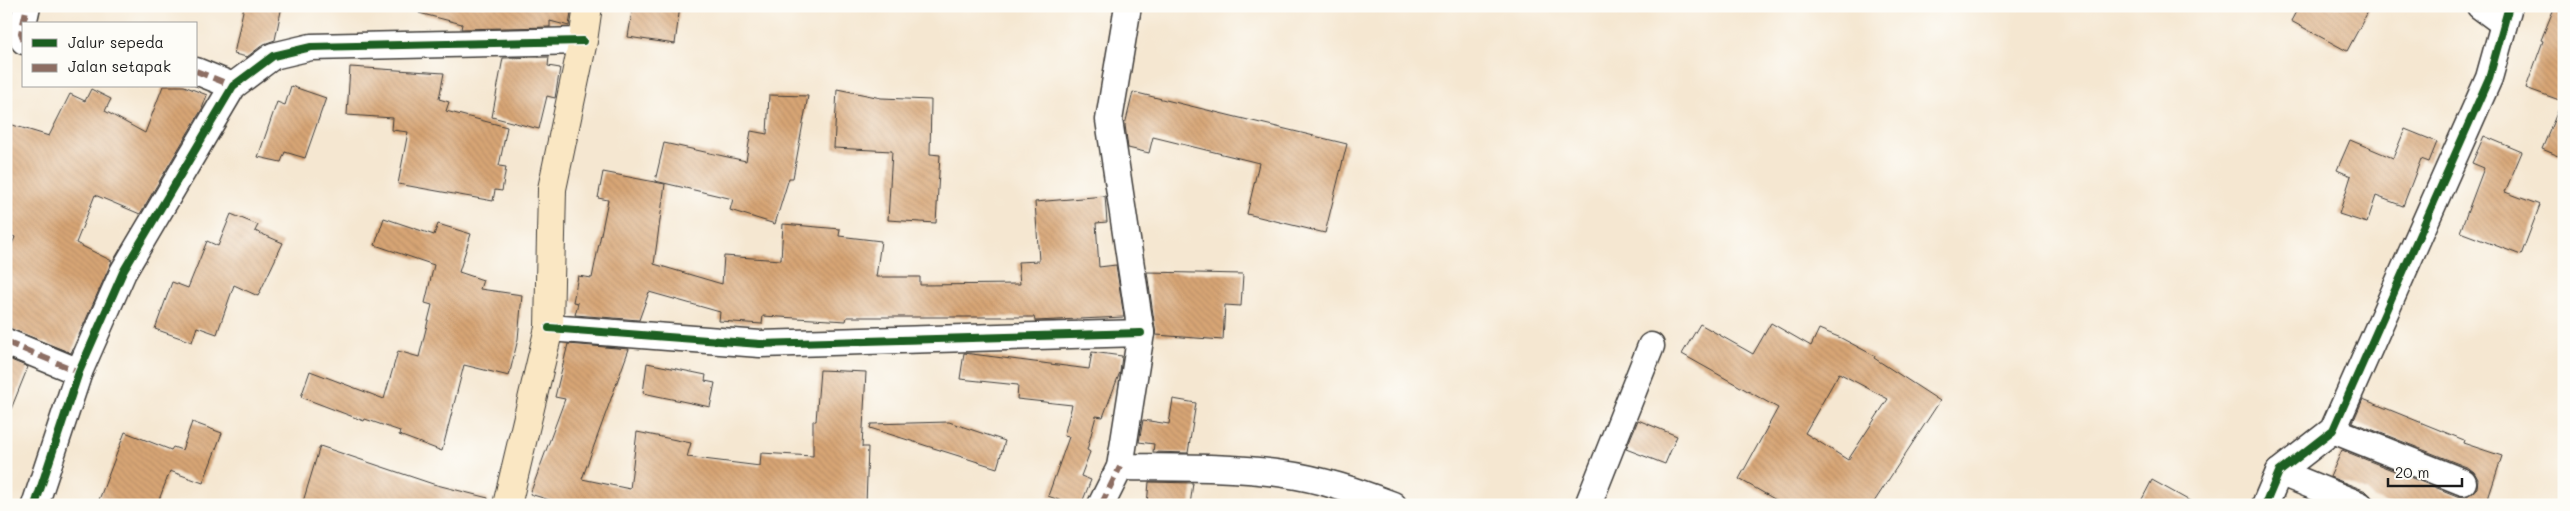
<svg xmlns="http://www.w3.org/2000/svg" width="2570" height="511" font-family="Mali,sans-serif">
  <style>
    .building { fill: url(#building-back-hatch); fill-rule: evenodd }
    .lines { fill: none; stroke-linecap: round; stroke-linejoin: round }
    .street-casing { stroke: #3d3a37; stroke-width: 29 }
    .secondary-casing { stroke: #3d3a37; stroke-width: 30 }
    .street { stroke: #fff; stroke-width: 26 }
    .secondary { stroke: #fae7c3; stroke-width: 28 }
    .quiet { stroke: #8d6e63; stroke-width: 6; stroke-dasharray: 12 6; stroke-linecap: butt }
    .cycleway-casing { stroke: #fdfcf7; stroke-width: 11 }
    .cycleway { stroke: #1b5e20; stroke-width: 8 }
  </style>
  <defs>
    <pattern id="building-back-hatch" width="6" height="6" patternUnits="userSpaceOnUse" patternTransform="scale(1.25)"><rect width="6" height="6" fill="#d7a575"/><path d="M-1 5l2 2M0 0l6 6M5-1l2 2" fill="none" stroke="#b88d65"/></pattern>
  </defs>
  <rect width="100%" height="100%" fill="#fdfcf7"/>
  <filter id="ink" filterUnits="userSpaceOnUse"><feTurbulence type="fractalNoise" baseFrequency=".02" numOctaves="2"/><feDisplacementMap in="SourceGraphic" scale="10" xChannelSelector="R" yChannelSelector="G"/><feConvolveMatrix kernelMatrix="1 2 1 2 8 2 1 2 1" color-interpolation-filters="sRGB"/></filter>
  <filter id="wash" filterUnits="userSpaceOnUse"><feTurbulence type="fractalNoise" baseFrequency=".0096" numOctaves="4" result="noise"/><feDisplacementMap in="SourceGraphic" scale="20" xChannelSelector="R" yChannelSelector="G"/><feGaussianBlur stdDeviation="1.12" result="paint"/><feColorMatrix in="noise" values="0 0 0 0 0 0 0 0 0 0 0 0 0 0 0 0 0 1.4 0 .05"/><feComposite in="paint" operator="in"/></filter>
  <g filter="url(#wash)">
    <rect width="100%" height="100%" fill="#f5e7d1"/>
    <g id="blocks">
      <!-- building -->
      <g class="building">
        <polygon points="244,6 282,6 275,40 264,44 247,57 234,54"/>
        <polygon points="420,6 572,6 569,26 550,21 550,27 461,29 462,24 419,13"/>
        <polygon points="633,6 680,6 675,44 628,37"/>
        <polygon points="2299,6 2371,6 2347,51 2291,21"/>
        <polygon points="2555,6 2564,6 2564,145 2559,156 2542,149 2562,101 2526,88 2543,41 2541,40"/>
        <polygon points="549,57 548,66 560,68 555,98 547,96 539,129 492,117 503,58"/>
        <polygon points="350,67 444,73 439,99 449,102 446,111 507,127 499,166 506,167 502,191 495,190 493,201 398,184 408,132 392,130 393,118 347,115"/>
        <polygon points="163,86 184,86 207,95 202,109 140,214 95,195 76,243 112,261 71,353 6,327 6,258 15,237 6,233 6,123 49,136 70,94 85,101 91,89 111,99 105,111 145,133"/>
        <polygon points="291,86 326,98 305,158 285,152 281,162 258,157 277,102 285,105"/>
        <polygon points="837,89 881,98 931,100 930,154 940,155 936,223 888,220 892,151 834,148"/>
        <polygon points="1133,92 1347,144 1325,233 1247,214 1259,163 1153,137 1149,153 1128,148 1125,125"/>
        <polygon points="769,95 808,96 793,178 789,178 775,224 730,210 733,199 655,181 664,143 746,161 751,131 767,134"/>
        <polygon points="2405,129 2437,142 2429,162 2421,159 2403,206 2376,196 2367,223 2339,214 2351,176 2337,170 2350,140 2393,158"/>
        <polygon points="2484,136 2522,152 2505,192 2540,205 2521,255 2460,232 2484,168 2472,163"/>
        <polygon points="603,172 665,184 654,264 722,284 724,256 781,260 783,224 840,229 839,236 881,241 876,277 920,277 920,285 1020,284 1018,262 1039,261 1035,202 1105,196 1107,222 1096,223 1099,267 1116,265 1124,317 1035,321 1034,317 847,317 846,321 763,316 762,324 719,321 720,312 649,292 639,320 575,315 578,303 573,302 578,276 592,278 608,200 598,198"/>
        <polygon points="231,214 258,225 255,231 283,243 258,296 234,285 217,334 197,327 192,342 155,329 172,282 188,288 207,241 218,246"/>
        <polygon points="384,218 434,235 438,224 471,234 459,272 483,280 480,289 522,295 518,339 509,376 464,365 442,451 399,435 400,431 365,419 364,421 301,397 310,371 384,399 398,351 419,357 432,305 425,303 434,265 375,245"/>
        <polygon points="1147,272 1243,274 1241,306 1225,305 1223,340 1156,335"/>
        <path d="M1771 323 1811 346 1819 329 1841 338 1875 356 1874 358 1940 401 1872 505H1785L1739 479 1778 408 1682 354 1700 324 1753 354ZM1839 373 1888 399 1848 460 1805 433Z"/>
        <polygon points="568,344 629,349 582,479 630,489 637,432 691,443 687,457 760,466 761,453 813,456 813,421 816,421 820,370 866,372 862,447 868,447 866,505 566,505 530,494 565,399 555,397"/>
        <polygon points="1092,352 1122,356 1120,372 1103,417 1096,416 1087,450 1090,452 1081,476 1091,480 1081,505 1072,505 1048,496 1069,437 1064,436 1072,405 1017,399 1018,385 960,379 964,353 1089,369"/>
        <polygon points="6,358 28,367 7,419 6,419"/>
        <polygon points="647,363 706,375 705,381 715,383 710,407 643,393"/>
        <polygon points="1173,399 1196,403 1188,453 1153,452 1154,444 1139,442 1143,420 1169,424"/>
        <polygon points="2363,399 2464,440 2463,443 2502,456 2486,505 2389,505 2373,498 2366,491 2330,477 2342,450 2457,496 2466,497 2477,488 2478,479 2474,472 2469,468 2353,422"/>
        <polygon points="1638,420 1677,436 1665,464 1626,449"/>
        <polygon points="192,422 222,433 203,483 170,471 157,505 97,505 125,432 171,450 173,447 182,450"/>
        <polygon points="949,422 1005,441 997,468 870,428 871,424"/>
        <polygon points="320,446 433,484 488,498 487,505 302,505"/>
        <polygon points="2152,480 2197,505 2139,505"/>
        <polygon points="1149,482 1193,483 1190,505 1147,505"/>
      </g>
    </g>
  </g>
  <g filter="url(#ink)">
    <use href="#blocks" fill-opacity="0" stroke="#3d3a37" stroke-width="1"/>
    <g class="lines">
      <!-- street casing -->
      <g class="street-casing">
        <g id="street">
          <polyline points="2480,6 2503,23"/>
          <polyline points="24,41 21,33 27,6"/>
          <polyline points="196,71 233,86"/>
          <polyline points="549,328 760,344 1141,333"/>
          <polyline points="6,342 79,372"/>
          <polyline points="2333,430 2463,482"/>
          <path d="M1120 467C1175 468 1230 466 1284 474 1321 479 1358 492 1393 505"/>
          <polyline points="2279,472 2360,505"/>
          <polyline points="35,505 79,372 123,272 233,86 273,56 311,47 583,41"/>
          <polyline points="1101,505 1120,467 1141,333 1109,120 1128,6"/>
          <polyline points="1588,505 1651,346"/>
          <polyline points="2265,505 2279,472 2333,430 2489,78 2509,6"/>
        </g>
      </g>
      <!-- secondary casing -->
      <g class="secondary-casing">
        <polyline id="secondary" points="507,505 549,328 552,189 583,41 588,6"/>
      </g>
      <!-- street -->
      <use href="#street" class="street"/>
      <!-- secondary -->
      <use href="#secondary" class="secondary"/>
      <!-- quiet -->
      <g class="quiet">
        <polyline points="24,41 21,33 27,6"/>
        <polyline points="196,71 233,86"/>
        <polyline points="6,342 79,372"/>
        <polyline points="1101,505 1120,467"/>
      </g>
      <!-- cycleway casing -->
      <g class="cycleway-casing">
        <g id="cycleway">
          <polyline points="549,328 760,344 1141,333"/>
          <polyline points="35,505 79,372 123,272 233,86 273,56 311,47 583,41"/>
          <polyline points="2265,505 2279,472 2333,430 2489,78 2509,6"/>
        </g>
      </g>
      <!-- cycleway -->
      <use href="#cycleway" class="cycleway"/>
    </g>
  </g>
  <!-- margin -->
  <rect width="2570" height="511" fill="none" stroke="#fdfcf7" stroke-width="25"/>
  <!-- legend -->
  <rect x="22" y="22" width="175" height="65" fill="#fdfcf7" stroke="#a3a29f"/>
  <rect x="32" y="39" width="25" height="8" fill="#1b5e20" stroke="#a3a29f"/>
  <text x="68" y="48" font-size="15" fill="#1c1c1c">Jalur sepeda</text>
  <rect x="32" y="64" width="25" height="8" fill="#8d6e63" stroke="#a3a29f"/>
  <text x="68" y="72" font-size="15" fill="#1c1c1c">Jalan setapak</text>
  <!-- scale -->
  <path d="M2388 478v8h74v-8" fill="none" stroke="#1c1c1c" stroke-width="2.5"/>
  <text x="2395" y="478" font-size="15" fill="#1c1c1c" stroke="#fdfcf7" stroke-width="4" paint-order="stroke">20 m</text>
</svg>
